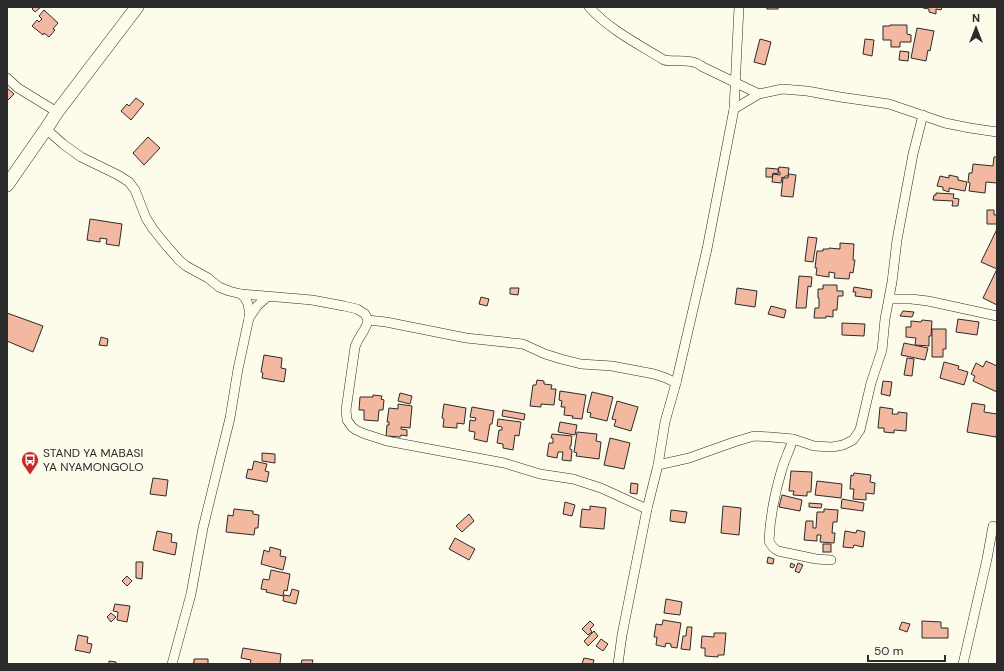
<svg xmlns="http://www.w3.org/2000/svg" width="1004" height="671" font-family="'DM Sans',sans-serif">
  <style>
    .building { fill: #f2b8a0; stroke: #2b2b2b }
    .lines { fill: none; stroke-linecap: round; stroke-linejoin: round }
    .street-casing { stroke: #2b2b2b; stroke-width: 10 }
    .secondary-casing { stroke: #2b2b2b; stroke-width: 14 }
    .street { stroke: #fdfbea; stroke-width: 9 }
    .secondary { stroke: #fdfbea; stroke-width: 13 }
    .labels { text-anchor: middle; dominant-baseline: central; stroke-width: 3; stroke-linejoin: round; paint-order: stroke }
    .poi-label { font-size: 12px; fill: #2b2b2b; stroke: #fdfbea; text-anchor: start }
  </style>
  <rect width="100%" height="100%" fill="#fdfbea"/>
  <!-- building -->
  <g class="building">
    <polygon points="34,7 41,7 35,12 32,9"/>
    <rect x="767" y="7" width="11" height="2"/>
    <polygon points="923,7 942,7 941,10 936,9 936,14 929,12 929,9 923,8"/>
    <polygon points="44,10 58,23 53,29 55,30 49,37 44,33 43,35 32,26 37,20 39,22 42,19 39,16"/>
    <polygon points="890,25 907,25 907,34 911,35 911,42 900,42 900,47 891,47 891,40 883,40 883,26 890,26"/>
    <polygon points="917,28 934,31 930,51 928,50 926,61 911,58"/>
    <polygon points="760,39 771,42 765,65 754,62"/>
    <polygon points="865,39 874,40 872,56 863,54"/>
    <polygon points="900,51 909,52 908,61 899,60"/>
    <polygon points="7,88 14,94 7,101"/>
    <polygon points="136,98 144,104 131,120 121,111 127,104 129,106"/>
    <polygon points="148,137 160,148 144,165 133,153"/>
    <polygon points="994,157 997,157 997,183 986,182 985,193 969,191 970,183 968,182 969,173 972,173 973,164 993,166"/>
    <polygon points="779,167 789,168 788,176 785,176 784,178 782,177 781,183 772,182 773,174 780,175 780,172 778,172"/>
    <polygon points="766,168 778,169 778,174 773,173 772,177 766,177"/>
    <polygon points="789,174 796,175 793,197 781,196 783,178 788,178"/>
    <polygon points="949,175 958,177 958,180 967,182 965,191 949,188 949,192 943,190 943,187 937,186 940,176 949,178"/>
    <polygon points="936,193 954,194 953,198 959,199 958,206 952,206 953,201 933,200 934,195 936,195"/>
    <polygon points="987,210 994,210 994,215 997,215 997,224 987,224"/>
    <polygon points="90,219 122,224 119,246 106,244 107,239 100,238 100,242 87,240"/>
    <polygon points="997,229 997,305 983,298 997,269 981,262"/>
    <polygon points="808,237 817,238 813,262 805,261"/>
    <polygon points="840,243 854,244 853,260 855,260 853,273 850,272 849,279 834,278 835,273 829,272 829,277 816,275 817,268 815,268 817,251 823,251 823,249 829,249 829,248 840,249"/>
    <polygon points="799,276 812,277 811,287 808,286 806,308 796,308"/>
    <polygon points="823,285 837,285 837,291 843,291 843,296 838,296 837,310 833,310 833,317 826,316 826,318 814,318 815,308 819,308 819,298 818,298 818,289 823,289"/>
    <polygon points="854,287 872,290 871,298 855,296 856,292 853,292"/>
    <polygon points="510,288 519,288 518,295 510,294"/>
    <polygon points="737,288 757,291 755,307 735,304"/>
    <polygon points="481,297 489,299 487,306 479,304"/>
    <polygon points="771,306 786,310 784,318 768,314"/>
    <polygon points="903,311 914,312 912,317 900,316"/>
    <polygon points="7,313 43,326 33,352 7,341"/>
    <polygon points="958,319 979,322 977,335 956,332"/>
    <polygon points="922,320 932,321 931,336 929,336 929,346 915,345 916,338 906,337 906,327 911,327 911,321 921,322"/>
    <polygon points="842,323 865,324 864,336 842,335"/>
    <polygon points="932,329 946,329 946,349 943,349 943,357 932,357"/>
    <polygon points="101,337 108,339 107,346 99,345"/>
    <polygon points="904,343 928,348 925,360 901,355"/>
    <polygon points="264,355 282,358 281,368 286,369 284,382 262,378 263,373 261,372"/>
    <polygon points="907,358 914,359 912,376 904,375"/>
    <polygon points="986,361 997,366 997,392 973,381 975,376 971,374 976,363 983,367"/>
    <polygon points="944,362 959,366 958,369 968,372 964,385 940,378"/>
    <polygon points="537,380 544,381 544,384 552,385 551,389 556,389 554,405 541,404 541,407 530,406 533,385 536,385"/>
    <polygon points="883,381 892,382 890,396 881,394"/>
    <polygon points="560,391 586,395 582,419 572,418 573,416 564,415 565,407 561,407 562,401 559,400"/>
    <polygon points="592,392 613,397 607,421 590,417 591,413 587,412"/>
    <polygon points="400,393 412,396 410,404 398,401"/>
    <polygon points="373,395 382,396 381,399 384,400 383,410 379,410 378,421 364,420 364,410 359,410 360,397 373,397"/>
    <polygon points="617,401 638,407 631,431 614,426 616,420 612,419"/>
    <polygon points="972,403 985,405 984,412 997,414 997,431 996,437 967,432"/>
    <polygon points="398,404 412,406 410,428 401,427 401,429 407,430 407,436 401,435 400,437 386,436 387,425 389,425 389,422 387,422 389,408 398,409"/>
    <polygon points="444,404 466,408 464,424 457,423 457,428 443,427 444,419 442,418"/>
    <polygon points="472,407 494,411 492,424 490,424 487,442 474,439 475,432 469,431 470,420 475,421 476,418 470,417"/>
    <polygon points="880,407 893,409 892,414 898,414 898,412 907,413 906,431 894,430 894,433 884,432 884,428 878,428"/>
    <polygon points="503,410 525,414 524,420 502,416"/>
    <polygon points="498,419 521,422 519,436 515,435 513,450 503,448 503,444 497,443 499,430 502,430 502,427 497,426"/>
    <polygon points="560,422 577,425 575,435 558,432"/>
    <polygon points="577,432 597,434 596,441 601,442 599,459 576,456 577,453 574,452"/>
    <polygon points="552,434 572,436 571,446 570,446 570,449 572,450 571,461 562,460 563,452 558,452 557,458 547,456 549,443 553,443 553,438 551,438"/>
    <polygon points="610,438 630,443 624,469 604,465"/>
    <polygon points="262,453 275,454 275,463 262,461"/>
    <polygon points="254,461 267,464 265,471 269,472 267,482 246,478 248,469 252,470"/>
    <polygon points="791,471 812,472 811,492 807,492 807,496 793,495 794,491 789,491"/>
    <polygon points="854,473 871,475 870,482 875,483 874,494 866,493 866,500 853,499 854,489 850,489 851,475 853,476"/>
    <polygon points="153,478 168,480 166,496 150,494"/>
    <polygon points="817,481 842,484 841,498 815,495"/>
    <polygon points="631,483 638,484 637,494 630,493"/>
    <polygon points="782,495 802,500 800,511 779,507"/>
    <polygon points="842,499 864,503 863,511 841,508"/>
    <polygon points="565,502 575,505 572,516 563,514"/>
    <polygon points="809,503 822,504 821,508 809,507"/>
    <polygon points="590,506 606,508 604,529 580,527 582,509 590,510"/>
    <polygon points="723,506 741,508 739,535 721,533"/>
    <polygon points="234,509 253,511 253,514 259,515 258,528 255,528 254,535 226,532 228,515 233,516"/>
    <polygon points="824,509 838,510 837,522 833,522 832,533 835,533 834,543 820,542 821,535 817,535 817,541 804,540 806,521 813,521 813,528 816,528 817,512 824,512"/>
    <polygon points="671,510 687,512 685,523 670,521"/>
    <polygon points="469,514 474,521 462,532 456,526"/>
    <polygon points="857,530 865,532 863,547 854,545 853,548 843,547 845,531 856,533"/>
    <polygon points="157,531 172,534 171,542 177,543 175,555 153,550"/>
    <polygon points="455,538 475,549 469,560 449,549"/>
    <rect x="823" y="544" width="8" height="8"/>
    <polygon points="270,547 281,550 280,556 286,557 283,570 261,564 264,550 269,552"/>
    <polygon points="768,557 774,559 773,564 767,563"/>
    <polygon points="136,562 143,562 142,579 136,578"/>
    <polygon points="791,563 795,565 793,568 790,567"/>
    <polygon points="798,563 803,565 799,573 795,571"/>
    <polygon points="271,570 290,574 287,591 284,590 283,596 266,592 267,590 261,589 263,579 269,580"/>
    <polygon points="127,576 132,581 127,586 122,581"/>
    <polygon points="292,589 299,591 296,604 283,601 284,595 290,596"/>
    <polygon points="666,599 682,602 680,615 664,613"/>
    <polygon points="115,604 130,606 127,622 117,620 118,612 113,611"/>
    <polygon points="111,613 116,617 111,622 107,617"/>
    <polygon points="663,620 681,623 677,648 671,647 671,644 666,643 665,647 656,645 657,637 654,637 656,624 662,625"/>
    <polygon points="590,621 594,625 590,629 592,632 588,635 582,629"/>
    <polygon points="922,621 941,622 941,628 948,628 948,638 922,638"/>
    <polygon points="902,622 910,624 907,632 899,629"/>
    <polygon points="687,627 692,627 690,650 681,649 683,636 686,636"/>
    <polygon points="594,631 598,636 588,646 584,641"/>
    <polygon points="714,633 726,633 724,655 718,655 718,657 705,656 705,648 701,648 702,636 714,637"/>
    <polygon points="78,635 88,637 87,643 92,644 90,653 75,650"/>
    <polygon points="601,639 608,644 603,651 596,646"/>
    <polygon points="243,648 281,654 280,664 250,664 251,660 241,658"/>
    <polygon points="584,658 594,660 593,664 582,664"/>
    <polygon points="194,659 208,659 208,664 190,664 194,663"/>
    <polygon points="302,660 313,660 312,664 301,664"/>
    <polygon points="109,661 116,662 116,664 109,664"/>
  </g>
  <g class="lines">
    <!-- street casing -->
    <g class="street-casing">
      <g id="street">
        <path d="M589 7C610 30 638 44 664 60 674 62 687 59 696 63 699 64 702 67 705 68L759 94"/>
        <polyline points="7,78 18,88 57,112"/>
        <polyline points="734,109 759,94 782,89 807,91 840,97 889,104 945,123 970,128 997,132"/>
        <polyline points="46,129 63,144 81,157 118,175 129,182 135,190 146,218 153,229 165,244 179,260 186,266 208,278 219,287 229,291 241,294 245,298 248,304 249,310 249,318 238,369 230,418 203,528 191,594 172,664"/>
        <path d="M241 294 312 300 344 306 357 309 365 314 368 320C367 329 358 337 355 347L346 410 347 420 352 427 356 430 365 434 387 441 504 463 540 474 573 479 601 488 647 509"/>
        <polyline points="890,299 911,299 928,301 997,316"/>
        <polyline points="249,318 257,306 267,297"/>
        <polyline points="368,320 386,322 466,338 523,344 545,354 561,359 581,364 612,366 654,374 666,378 676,383"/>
        <path d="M793 439C790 449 785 459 782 469 775 492 770 517 769 541 771 546 773 548 778 551L816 559 831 560"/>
        <polyline points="658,465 689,458 734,442 754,436 771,437 793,439 814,446 832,447 843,445 853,440 860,430 871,383 882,350 885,319 892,282 897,240 913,154 923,115"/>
        <polyline points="618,664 622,635 647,509 658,465 665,422 676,383 707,249 734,109 739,7"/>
        <polyline points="963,664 987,559 993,526"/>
      </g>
    </g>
    <!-- secondary casing -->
    <g class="secondary-casing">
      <polyline id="secondary" points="7,185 46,129 57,112 137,7"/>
    </g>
    <!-- street -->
    <use href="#street" class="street"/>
    <!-- secondary -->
    <use href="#secondary" class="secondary"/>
  </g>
  <!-- icons -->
  <defs>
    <g id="bus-pin" transform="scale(0.9)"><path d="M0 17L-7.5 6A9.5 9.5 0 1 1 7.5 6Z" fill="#c62828" stroke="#fdfbea"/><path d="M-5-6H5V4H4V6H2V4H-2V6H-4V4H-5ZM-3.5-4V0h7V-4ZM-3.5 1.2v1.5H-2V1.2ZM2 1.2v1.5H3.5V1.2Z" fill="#fff"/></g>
  </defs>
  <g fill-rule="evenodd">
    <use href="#bus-pin" x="30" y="460"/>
  </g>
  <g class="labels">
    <!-- poi labels -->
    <g class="poi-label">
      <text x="43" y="453">STAND YA MABASI<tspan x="43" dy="14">YA NYAMONGOLO</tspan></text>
    </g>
  </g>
  <!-- border -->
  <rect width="1004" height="671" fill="none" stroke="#2b2b2b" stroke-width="16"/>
  <!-- north arrow -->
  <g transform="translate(976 28)" stroke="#fdfbea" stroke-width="3" paint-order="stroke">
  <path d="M0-3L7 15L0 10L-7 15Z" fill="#2b2b2b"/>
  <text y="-6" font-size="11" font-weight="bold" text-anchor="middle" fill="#2b2b2b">N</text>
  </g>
  <!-- scale -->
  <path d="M868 655v6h77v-6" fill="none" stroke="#2b2b2b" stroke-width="2"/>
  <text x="874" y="655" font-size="12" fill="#2b2b2b" stroke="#fdfbea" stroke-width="3" paint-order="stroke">50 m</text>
</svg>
